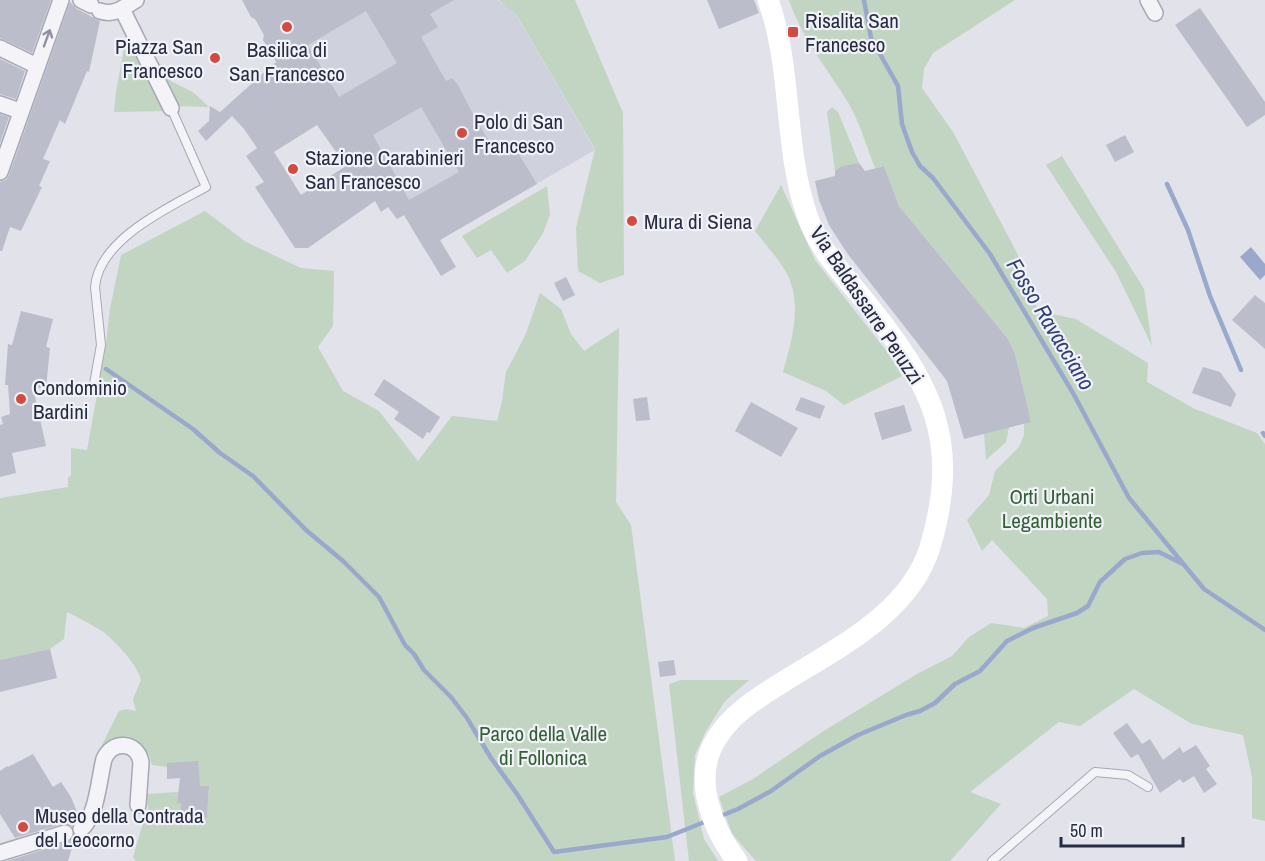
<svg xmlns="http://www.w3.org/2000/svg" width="1265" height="861" font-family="'Archivo Narrow',sans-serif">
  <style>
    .built { fill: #cfd1dc }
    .green { fill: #c2d4c2 }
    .water { fill: #9aa8cb }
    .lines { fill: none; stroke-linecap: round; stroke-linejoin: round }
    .stream { stroke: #9aa8cb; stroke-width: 4.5 }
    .building { fill: #bbbdca; fill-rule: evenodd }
    .lane-casing { stroke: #a6a8b5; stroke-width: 10 }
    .street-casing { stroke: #a6a8b5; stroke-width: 18 }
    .lane { stroke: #f4f4f8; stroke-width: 8 }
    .street { stroke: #f4f4f8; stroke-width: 15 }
    .secondary { stroke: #fff; stroke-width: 21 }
    .oneway { stroke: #8e909e }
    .poi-dot { fill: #d44a41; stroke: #f1f2f7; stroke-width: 2 }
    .labels { text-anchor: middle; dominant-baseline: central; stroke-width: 4.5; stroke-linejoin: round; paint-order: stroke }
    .poi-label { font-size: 21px; fill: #282c43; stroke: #f1f2f7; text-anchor: start }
    .street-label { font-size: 21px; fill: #282c43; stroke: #f1f2f7 }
    .park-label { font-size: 21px; fill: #355f36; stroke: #f1f2f7 }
    .water-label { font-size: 22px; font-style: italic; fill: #314178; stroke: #f1f2f7 }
  </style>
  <rect width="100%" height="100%" fill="#e1e2ea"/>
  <!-- built -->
  <polygon class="built" points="360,0 439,4 441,8 453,0 497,0 507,6 515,13 595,150 424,249 404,215 397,219 315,101 289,117 256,78"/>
  <!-- green -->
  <g class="green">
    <polygon points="499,0 575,0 623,113 624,275 600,283 578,271 576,228 595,149 516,14"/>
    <path d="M789 0H1015L933 53 924 69 922 88 953 132 1017 253 1038 311 1076 319 1148 363 1147 382 1195 409 1257 433 1265 444V821L1252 818V777L1243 735 1192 724 1134 689 1080 726 1059 722 970 792 1001 804 950 861H756L732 834 719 797 753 779 822 732 917 674 952 656 969 637 991 623 1024 628 1048 616 1047 599 992 540 982 551 967 520 989 495 995 471 1019 447 1024 435V423L1030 421 1015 354 1008 339 899 206 884 166 875 168C867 148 860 123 849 104 828 69 802 39 789 0Z"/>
    <polygon points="127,34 166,111 114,112 116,91"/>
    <polygon points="149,51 152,52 171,81 194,93 209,107 177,106"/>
    <polygon points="832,107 838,112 859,163 842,166 835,171 827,112"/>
    <polygon points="1062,156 1144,289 1152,346 1116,272 1046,165"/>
    <path d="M781 185 815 260 888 353 902 376 844 405 826 391 783 372C792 340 803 303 786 272 777 257 765 244 755 231Z"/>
    <polygon points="547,186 550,215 543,233 525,261 507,273 491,250 477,258 462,236"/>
    <path d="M205 211 246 242 301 268 334 271 333 326 318 347 343 391 379 411 418 461 452 416 497 421 502 401 506 372 525 336 540 293 561 309 571 334 584 351 619 328 616 502 631 525 675 861H136L133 857 143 823 149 822 147 794 178 792 177 803H181L180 816 207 818 209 787 200 786 167 763V767L152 765 149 755 134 742H113L100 749 119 711 126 709 136 711 133 699 141 680C138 665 114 640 102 631 91 624 79 618 67 612L64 639 50 649 0 660V498L68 487V478L71 475V448L87 450 105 351 110 309 121 255Z"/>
    <polygon points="1009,427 1006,442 986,460 984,433"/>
    <polygon points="681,680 749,680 725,701 706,731 695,755 693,793 704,839 718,861 689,861 669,684"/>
  </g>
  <!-- water -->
  <polygon class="water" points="1251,247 1265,264 1265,275 1260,280 1240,257"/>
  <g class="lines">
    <!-- stream -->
    <g class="stream">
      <polyline points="864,0 871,38 898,86 902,124 912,152 920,166 933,178 990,254 1073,393 1129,498 1204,589 1265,630"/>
      <polyline points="1167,184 1188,230 1210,296 1241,370"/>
      <polyline points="106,369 193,429 220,453 253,476 306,530 343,561 379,597 405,645 414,654 424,670 451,697 467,718 491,758 517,794 554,852 667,837 707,821"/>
      <polyline points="1263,433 1265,436"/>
      <polyline points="718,817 738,809 771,791 820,756 858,735 906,715 920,711 935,703 955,684 980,671 1007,641 1033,628 1077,613 1088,606 1100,582 1125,559 1142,553 1159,552 1183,564"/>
    </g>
  </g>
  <!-- building -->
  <g class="building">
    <polygon points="0,0 51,0 32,53 0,38"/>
    <path d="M242 0H454L430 14 438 27 421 37 446 81 452 78 458 85 476 120 499 157 515 148 537 184 440 240 456 267 441 276 404 215 397 219 388 207 381 212 375 201 308 248H295L255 187 264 182 246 156 257 148 244 129 232 116 206 141 198 131 209 121 210 106 220 112 276 62 263 40 264 35 255 19 251 17ZM366 11 397 63 339 97 308 45ZM421 107 459 172 409 200 373 135ZM317 125 346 166 301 195 274 152Z"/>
    <polygon points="707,0 754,0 759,13 719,29"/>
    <polygon points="70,2 77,9 100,21 89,72 87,71 65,124 60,120 43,159 50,161 39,186 42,187 21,231 10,227 2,251 0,251 0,182 6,180 9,175"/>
    <polygon points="1200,8 1265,102 1265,115 1247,127 1175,25"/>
    <polygon points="0,59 25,71 16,99 0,94"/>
    <polygon points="0,114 9,117 0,143"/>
    <polygon points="1125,135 1134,152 1115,162 1106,145"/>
    <polygon points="859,163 865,171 884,166 899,206 1008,339 1015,354 1031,422 964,439 947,381 847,253 829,225 819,200 815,181 835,176 835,171 842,166"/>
    <polygon points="566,277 575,295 563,301 554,283"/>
    <polygon points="1255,295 1265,303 1265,349 1232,320"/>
    <polygon points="21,311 53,319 46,347 50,348 46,388 33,388 46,446 12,453 16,473 0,477 0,425 3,424 1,417 10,414 8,385 5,385 8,344 12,345"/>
    <polygon points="1203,367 1220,372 1236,394 1231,407 1192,393"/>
    <polygon points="384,379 440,417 430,433 427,432 423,439 394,419 399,412 374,395"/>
    <polygon points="647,397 650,420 636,421 633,399"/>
    <polygon points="801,397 825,406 820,419 795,410"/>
    <polygon points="751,402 798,428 781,457 735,431"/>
    <polygon points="904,405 912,431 882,440 874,413"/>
    <polygon points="50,649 57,678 0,692 0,660"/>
    <polygon points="674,660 676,675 660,677 658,662"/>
    <polygon points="1127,723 1142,744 1150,739 1163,760 1180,747 1183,753 1196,745 1210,766 1206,769 1217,784 1204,793 1194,776 1183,783 1180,779 1160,793 1138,754 1131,758 1113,733"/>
    <polygon points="33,754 53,787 61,782 71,797 79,817 72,826 62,824 15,838 0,814 0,771 7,766 8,767"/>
    <polygon points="198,761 200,786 209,786 207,818 180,816 181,803 177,803 180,778 167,779 167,763"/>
    <polygon points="119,835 117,848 72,848 68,861 7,861 68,842 74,836 79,839"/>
  </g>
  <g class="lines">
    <!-- lane casing -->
    <g class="lane-casing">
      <g id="lane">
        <path d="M94 384 101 345 95 287C99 239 168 208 206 187L171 108"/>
        <polyline points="992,861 1095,772 1128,775 1148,787"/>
      </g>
    </g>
    <!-- street casing -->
    <g class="street-casing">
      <g id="street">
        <polyline points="81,0 91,5"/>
        <polyline points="1148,0 1155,13"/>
        <polyline points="122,9 171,108"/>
        <path d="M100 11C115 16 124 7 136 0"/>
        <polyline points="0,48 37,66"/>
        <polyline points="0,104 20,111"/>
        <polyline points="0,172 61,0"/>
        <path d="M81 829C97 817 99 778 104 759 112 740 137 741 141 762L138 805"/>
        <polyline points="0,853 65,833"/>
      </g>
    </g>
    <!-- lane -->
    <use href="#lane" class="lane"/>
    <!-- street -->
    <use href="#street" class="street"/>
    <!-- secondary -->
    <path class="secondary" d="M737 861C712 828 691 777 717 738 732 713 759 697 783 682 837 648 910 613 930 547 962 439 931 383 864 300 842 273 818 248 807 215 783 146 793 69 768 0"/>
  </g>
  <!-- one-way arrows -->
  <defs><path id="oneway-shaft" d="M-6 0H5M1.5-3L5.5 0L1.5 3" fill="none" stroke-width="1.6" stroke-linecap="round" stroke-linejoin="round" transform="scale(1.5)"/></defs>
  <use class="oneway" href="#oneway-shaft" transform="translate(47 38) rotate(-70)"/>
  <!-- markers -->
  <g class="poi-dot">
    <circle cx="287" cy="27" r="6"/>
    <rect x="787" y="26" width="12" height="12" rx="3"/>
    <circle cx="215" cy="58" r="6"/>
    <circle cx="462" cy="133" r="6"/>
    <circle cx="293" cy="169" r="6"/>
    <circle cx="632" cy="221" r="6"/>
    <circle cx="21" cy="399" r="6"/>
    <circle cx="23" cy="827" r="6"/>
  </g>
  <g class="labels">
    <!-- poi labels -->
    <g class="poi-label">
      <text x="805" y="20">Risalita San<tspan x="805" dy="24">Francesco</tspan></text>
      <text x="203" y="46" text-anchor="end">Piazza San<tspan x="203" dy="24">Francesco</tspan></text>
      <text x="287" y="49" text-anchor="middle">Basilica di<tspan x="287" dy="24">San Francesco</tspan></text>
      <text x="474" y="121">Polo di San<tspan x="474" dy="24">Francesco</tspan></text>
      <text x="305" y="157">Stazione Carabinieri<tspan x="305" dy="24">San Francesco</tspan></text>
      <text x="644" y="221">Mura di Siena</text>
      <text x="33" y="387">Condominio<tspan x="33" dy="24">Bardini</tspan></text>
      <text x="35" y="815">Museo della Contrada<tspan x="35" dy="24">del Leocorno</tspan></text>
    </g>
    <!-- street labels -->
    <g class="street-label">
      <text transform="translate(867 305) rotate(56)">Via Baldassarre Peruzzi</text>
    </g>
    <!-- park labels -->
    <g class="park-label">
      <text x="1052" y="496">Orti Urbani<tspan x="1052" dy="24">Legambiente</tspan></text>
      <text x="543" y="733">Parco della Valle<tspan x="543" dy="24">di Follonica</tspan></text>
    </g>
    <!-- water labels -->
    <g class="water-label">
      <text transform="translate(1051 324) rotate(59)">Fosso Ravacciano</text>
    </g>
  </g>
  <!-- scale -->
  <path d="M1061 837v9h122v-9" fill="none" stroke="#282c43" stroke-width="3"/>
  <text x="1070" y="837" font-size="18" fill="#282c43" stroke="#f1f2f7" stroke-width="4.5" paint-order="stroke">50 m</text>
</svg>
